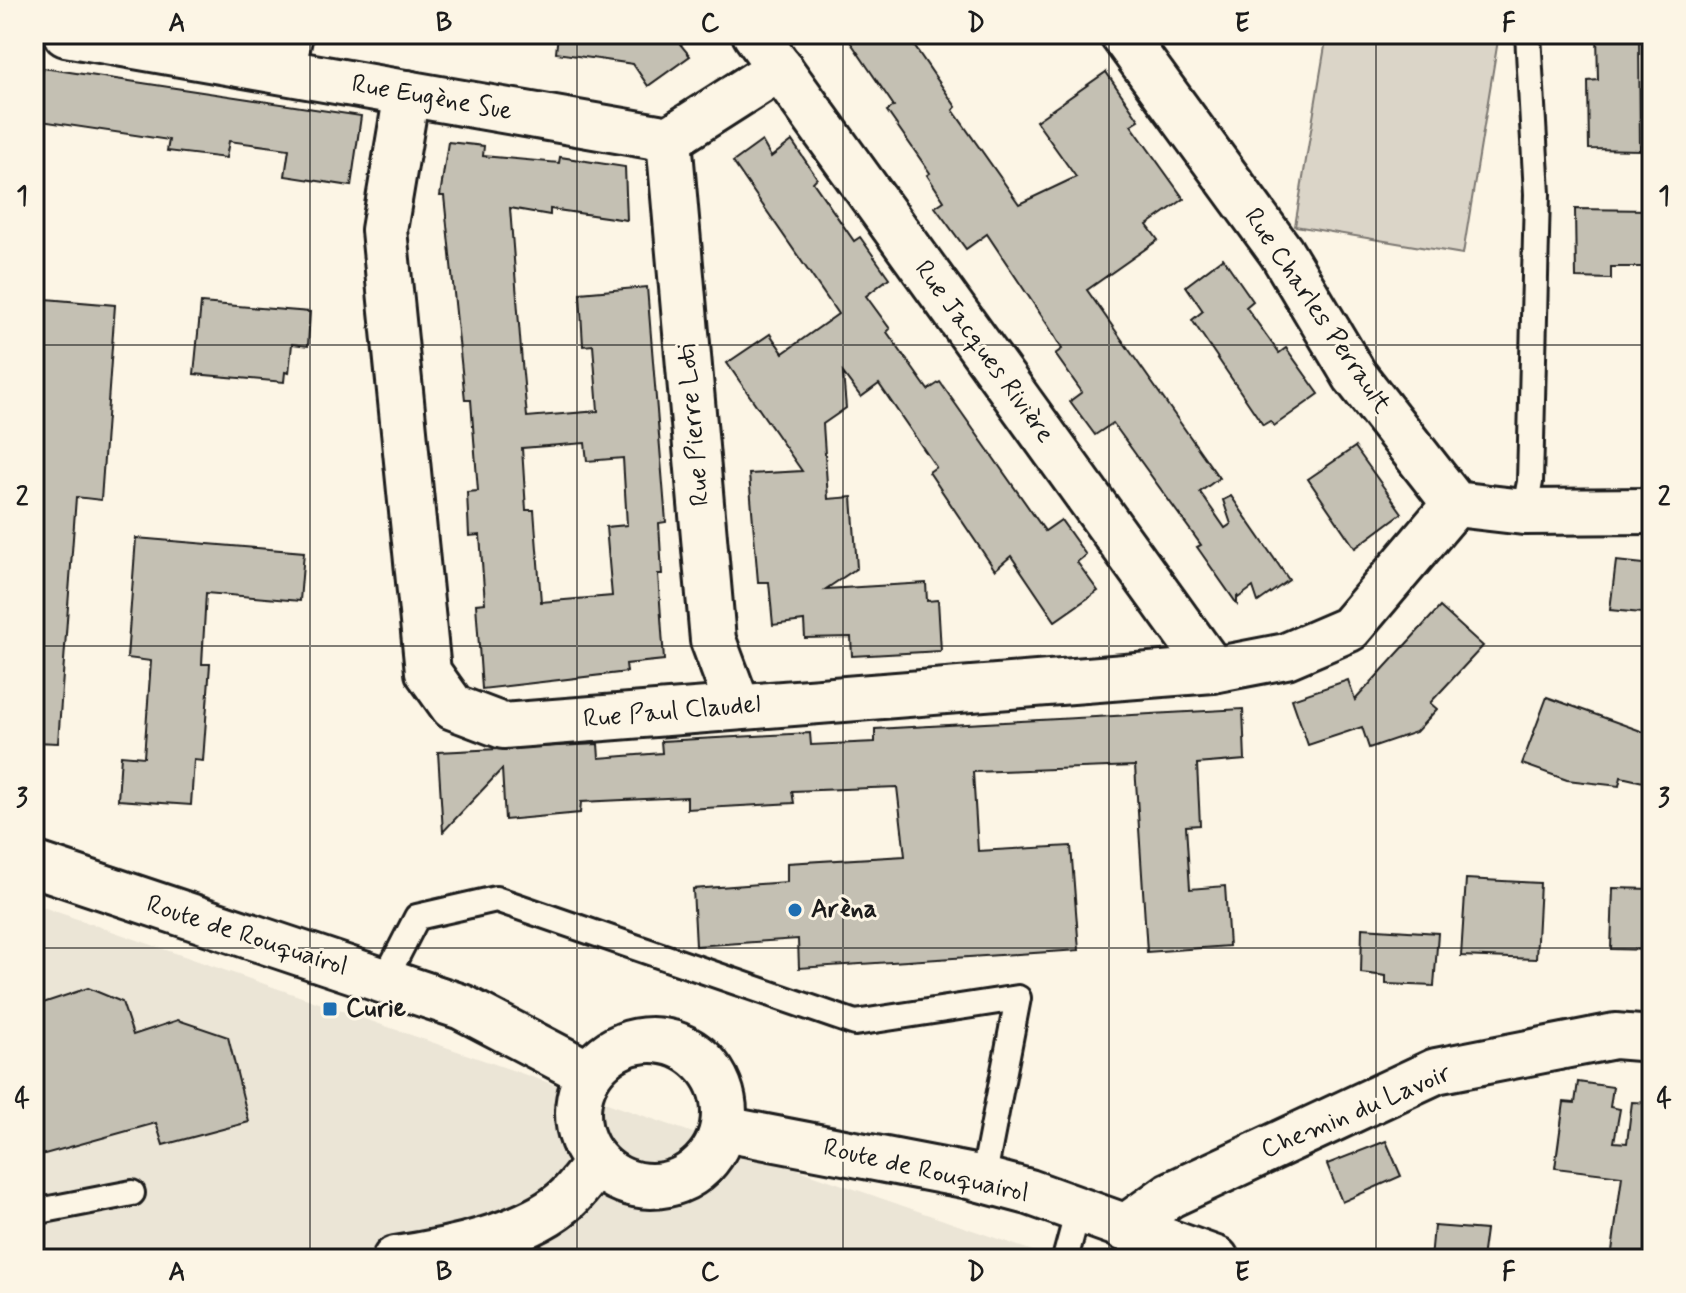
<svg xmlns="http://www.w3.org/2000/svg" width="1686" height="1293" font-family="Mynerve,sans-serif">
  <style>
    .built { fill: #ebe5d6 }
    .green { fill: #dbd5c8; stroke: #7c7872; stroke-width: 2 }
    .building { fill: #c4c0b3; stroke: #1c1c1c; stroke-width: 2; fill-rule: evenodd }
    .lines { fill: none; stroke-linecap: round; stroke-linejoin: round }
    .service-casing { stroke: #1c1c1c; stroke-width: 30 }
    .minor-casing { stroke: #1c1c1c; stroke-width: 50 }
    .tertiary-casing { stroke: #1c1c1c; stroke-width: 50 }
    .service { stroke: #fcf5e5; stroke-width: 24 }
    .minor { stroke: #fcf5e5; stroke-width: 44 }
    .tertiary { stroke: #fcf5e5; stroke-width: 44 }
    .grid { fill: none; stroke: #1c1c1c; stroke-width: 2; stroke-opacity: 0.55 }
    .poi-dot { fill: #1f6fb2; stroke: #fcf5e5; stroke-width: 3 }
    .labels { text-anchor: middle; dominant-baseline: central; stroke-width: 6; stroke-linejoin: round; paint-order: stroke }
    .street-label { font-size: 26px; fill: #1c1c1c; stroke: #fcf5e5 }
    .poi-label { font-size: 26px; font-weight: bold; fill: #1c1c1c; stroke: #fcf5e5; text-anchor: start }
    .neatline { fill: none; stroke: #1c1c1c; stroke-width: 3 }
    .grid-label { font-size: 26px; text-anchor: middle; font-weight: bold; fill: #1c1c1c }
  </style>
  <rect width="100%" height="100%" fill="#fcf5e5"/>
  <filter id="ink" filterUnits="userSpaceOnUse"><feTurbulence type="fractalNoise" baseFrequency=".0125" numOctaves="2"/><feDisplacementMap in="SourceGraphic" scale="16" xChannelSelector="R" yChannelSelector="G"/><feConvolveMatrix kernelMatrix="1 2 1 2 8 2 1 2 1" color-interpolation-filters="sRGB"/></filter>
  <g filter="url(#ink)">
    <!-- built -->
    <polygon class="built" points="34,904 1056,1259 34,1259"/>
    <!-- green -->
    <polygon class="green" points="1327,34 1499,34 1463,254 1295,226"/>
    <!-- building -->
    <g class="building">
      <polygon points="558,34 672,34 690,56 648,86 633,64 556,53"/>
      <polygon points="845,34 906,34 956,107 953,110 1019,204 1076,177 1036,121 1106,72 1139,120 1131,125 1184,199 1147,225 1158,240 1087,290 1219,478 1200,492 1225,528 1231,524 1223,500 1231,496 1289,580 1258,602 1253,587 1238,598 1237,595 1237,604 1197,547 1201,545 1113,423 1095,435 1070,401 1082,392 1055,354 1062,349 1049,327 987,234 966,249 935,207 944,201 927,175 930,173 887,111 894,106"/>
      <polygon points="1597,34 1639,34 1640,150 1589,149 1588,81 1598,80"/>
      <polygon points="43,68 361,116 351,186 285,176 289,149 229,141 226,158 167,151 169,140 34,120"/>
      <polygon points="762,141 771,157 792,141 817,178 813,182 854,241 860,237 889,278 866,296 890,329 887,332 928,390 940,382 1045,531 1061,520 1086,555 1077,562 1098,591 1055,621 1011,556 995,570 929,472 936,467 879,384 861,397 843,373 846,408 823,424 828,499 852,497 857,568 826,589 926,583 927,601 938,600 941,651 852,656 851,637 805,638 804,621 773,625 769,582 758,582 749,474 802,471 727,363 770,334 783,353 838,314 733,162"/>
      <path d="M448 142 484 146 483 156 559 163 560 157 625 167 627 220 550 209V215L510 208 522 363 527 417 598 411 593 345 583 346 580 293 647 287 666 522 659 523 662 574H658L664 660 626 664 627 672 482 689 476 604 485 603 480 535 469 536 467 492 478 491 471 400H465L444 196H440ZM585 443 587 461 623 458 627 525 606 527 612 596 541 602 534 510H526L522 448Z"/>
      <polygon points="1575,209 1652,210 1652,267 1611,267 1611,279 1576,278"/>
      <polygon points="1223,258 1253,301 1246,307 1279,353 1286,348 1319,394 1274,426 1270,421 1263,425 1192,320 1203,311 1186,286"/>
      <polygon points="34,298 115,305 101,500 76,497 58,743 34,742"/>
      <polygon points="201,303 310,312 308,346 292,344 289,373 285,372 284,382 194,374"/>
      <polygon points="1355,447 1402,513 1355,548 1308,479"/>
      <polygon points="136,538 304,552 300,601 206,593 202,664 210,664 203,761 194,760 191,805 118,800 121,755 144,757 151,661 127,658"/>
      <polygon points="1616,561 1652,565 1652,614 1610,610"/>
      <polygon points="1440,607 1483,646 1430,703 1437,709 1416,732 1369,748 1362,727 1308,745 1292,699 1348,680 1355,700"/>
      <polygon points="1547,697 1652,735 1652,784 1621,777 1619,786 1567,780 1522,764"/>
      <polygon points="1243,709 1245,760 1197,764 1200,825 1186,826 1190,889 1225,886 1229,946 1147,952 1135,766 973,772 978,851 1071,846 1079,950 799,968 798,939 696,946 693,889 787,882 787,863 905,856 897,787 792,791 794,803 687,809 687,797 581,802 580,813 505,820 502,769 443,832 438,752 598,744 599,758 662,753 661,741 810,733 811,745 875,742 875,729"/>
      <polygon points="1466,879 1540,883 1536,959 1461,956"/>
      <polygon points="1613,888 1652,889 1652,950 1611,949"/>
      <polygon points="1362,928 1438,933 1434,986 1386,984 1386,976 1361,973"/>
      <polygon points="88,988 122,1002 133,1035 178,1020 228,1037 249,1122 163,1145 156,1123 34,1157 34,1006"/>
      <polygon points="1578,1082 1613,1087 1610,1107 1620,1109 1614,1142 1627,1143 1632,1102 1652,1103 1652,1259 1611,1259 1622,1176 1555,1168 1564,1102 1575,1103"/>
      <polygon points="1386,1141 1401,1176 1342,1202 1327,1164"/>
      <polygon points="1434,1226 1486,1230 1482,1259 1431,1259"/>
    </g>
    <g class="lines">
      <!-- service casing -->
      <g class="service-casing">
        <g id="service">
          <polyline points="1524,512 1530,482 1537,194 1528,34"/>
          <polyline points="384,981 417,917 496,899 855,1023 1018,998 983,1180"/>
          <polyline points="34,1212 132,1193"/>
          <polyline points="1065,1259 1078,1211"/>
        </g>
      </g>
      <!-- minor casing -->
      <g class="minor-casing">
        <g id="minor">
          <polyline points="66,34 669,139 780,68"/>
          <polyline points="755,34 1213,670"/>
          <polyline points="1122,34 1281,252 1355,376 1455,504 1524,512 1652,511"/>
          <polyline points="282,71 290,34"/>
          <polyline points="407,93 384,230 428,672 453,707 503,726 1213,670 1286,656 1349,629 1455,504"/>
          <polyline points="669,139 713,640 738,707"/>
          <polyline points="1124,1228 1170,1195 1436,1071 1615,1036 1652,1039"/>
        </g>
      </g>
      <!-- tertiary casing -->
      <g class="tertiary-casing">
        <g id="tertiary">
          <polyline points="34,864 462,1007 588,1073"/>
          <circle cx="651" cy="1113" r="73"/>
          <polyline points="724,1129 969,1176 1029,1192 1216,1259"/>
          <path d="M395 1259C446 1252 532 1234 569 1197 579 1187 588 1174 597 1163"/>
        </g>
      </g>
      <!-- service -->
      <use href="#service" class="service"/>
      <!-- minor -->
      <use href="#minor" class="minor"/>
      <!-- tertiary -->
      <use href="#tertiary" class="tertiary"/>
    </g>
  </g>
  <!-- grid -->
  <path class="grid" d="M310 34V1259M577 34V1259M843 34V1259M1109 34V1259M1376 34V1259M34 345H1652M34 646H1652M34 948H1652"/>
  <!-- markers -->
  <g class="poi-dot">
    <circle cx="795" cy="910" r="8"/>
    <rect x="322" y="1001" width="16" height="16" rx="4"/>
  </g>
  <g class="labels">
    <!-- street labels -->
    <g class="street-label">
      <text transform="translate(432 98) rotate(10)">Rue Eugène Sue</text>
      <text transform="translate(1317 311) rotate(56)">Rue Charles Perrault</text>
      <text transform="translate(984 352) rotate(54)">Rue Jacques Rivière</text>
      <text transform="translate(694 425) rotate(-95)">Rue Pierre Loti</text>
      <text transform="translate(672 712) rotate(-5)">Rue Paul Claudel</text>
      <text transform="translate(247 936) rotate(18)">Route de Rouquairol</text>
      <text transform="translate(1356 1112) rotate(-23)">Chemin du Lavoir</text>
      <text transform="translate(926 1171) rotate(13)">Route de Rouquairol</text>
    </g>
    <!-- poi labels -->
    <g class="poi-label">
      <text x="811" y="910">Arèna</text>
      <text x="346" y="1009">Curie</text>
    </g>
  </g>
  <!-- margin -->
  <rect width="1686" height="1293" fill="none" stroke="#fcf5e5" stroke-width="88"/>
  <rect x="44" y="44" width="1598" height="1205" class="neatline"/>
  <g class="grid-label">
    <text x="177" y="31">A</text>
    <text x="444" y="31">B</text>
    <text x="710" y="31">C</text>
    <text x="976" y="31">D</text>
    <text x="1242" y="31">E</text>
    <text x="1509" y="31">F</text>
    <text x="22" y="204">1</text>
    <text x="1664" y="204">1</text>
    <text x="22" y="505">2</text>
    <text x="1664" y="505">2</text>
    <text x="22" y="806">3</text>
    <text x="1664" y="806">3</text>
    <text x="22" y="1107">4</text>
    <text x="1664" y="1107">4</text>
    <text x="177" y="1280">A</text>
    <text x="444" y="1280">B</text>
    <text x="710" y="1280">C</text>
    <text x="976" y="1280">D</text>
    <text x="1242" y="1280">E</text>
    <text x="1509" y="1280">F</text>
  </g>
</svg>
